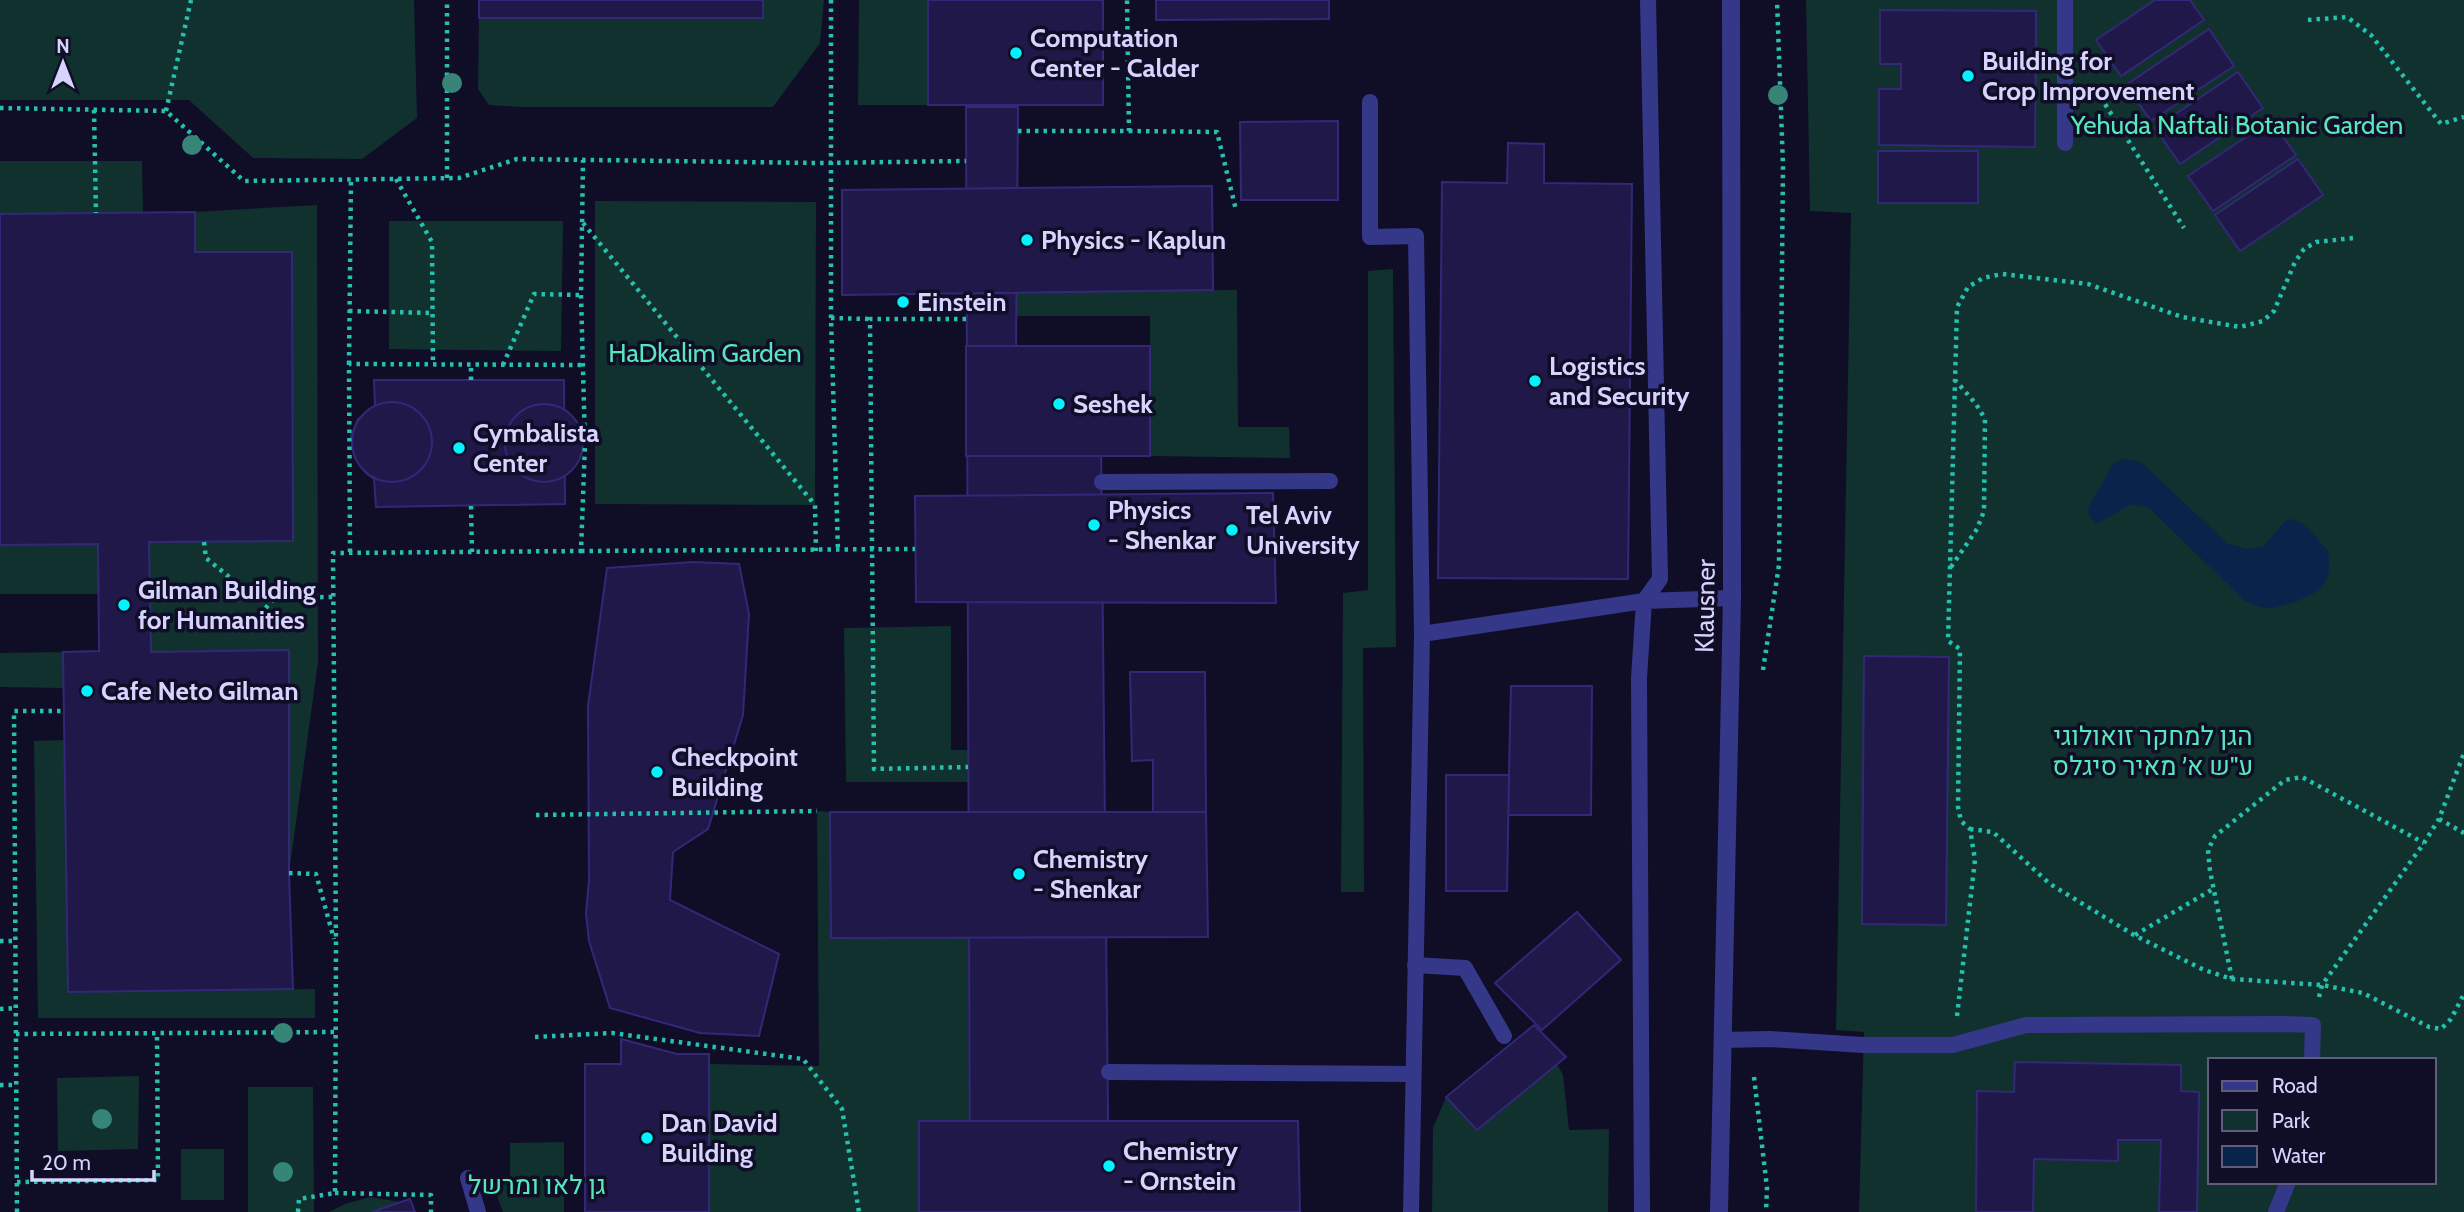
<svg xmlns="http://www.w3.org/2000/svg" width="2464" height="1212" font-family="Cabin,Heebo,sans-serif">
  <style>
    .green { fill: #10312e; fill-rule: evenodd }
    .water { fill: #08244b }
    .building { fill: #1f1849; stroke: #332877; stroke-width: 2 }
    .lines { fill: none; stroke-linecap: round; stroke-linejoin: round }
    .path { stroke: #26c0ae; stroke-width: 4.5; stroke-dasharray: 3.5 5; stroke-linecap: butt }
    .service { stroke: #353789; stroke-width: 16 }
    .tertiary { stroke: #353789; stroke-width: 18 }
    .tree { fill: #368578 }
    .poi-dot { fill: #00f3fe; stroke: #100d27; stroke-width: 2.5 }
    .labels { text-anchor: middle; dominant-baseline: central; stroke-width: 7; stroke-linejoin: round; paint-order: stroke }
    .poi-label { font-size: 26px; font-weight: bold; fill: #d6d3ff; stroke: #100d27; text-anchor: start }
    .park-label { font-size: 26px; fill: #56e8bb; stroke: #100d27 }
    .street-label { font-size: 26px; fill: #d6d3ff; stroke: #100d27 }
  </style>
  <rect width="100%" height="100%" fill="#100d27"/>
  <!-- green -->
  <g class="green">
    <polygon points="0,0 414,0 417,118 362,159 253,158 189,100 0,100"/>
    <polygon points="763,0 824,0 820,43 773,107 521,107 489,105 478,89 479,18"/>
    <polygon points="859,0 928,0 928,105 858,105"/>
    <path d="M1806 0H2464V1212H1859L1864 1032 1836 1030 1851 213 1810 211ZM2210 1060H2434V1182H2210Z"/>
    <polygon points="0,161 142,161 143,212 0,214"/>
    <polygon points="595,201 816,202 815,505 595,504"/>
    <polygon points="317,205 318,662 289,873 289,650 151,652 149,542 293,541 292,252 195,252 195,212"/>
    <polygon points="389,221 563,221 561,351 389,349"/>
    <polygon points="1393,269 1396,647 1363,648 1364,892 1341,892 1343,593 1368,590 1368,271"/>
    <polygon points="1237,290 1238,427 1289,427 1290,458 1150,456 1150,316 1017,316 1017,292"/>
    <polygon points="98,544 99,594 0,594 0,545"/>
    <polygon points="951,626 951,750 968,750 968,782 846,782 844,628"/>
    <polygon points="66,652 64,688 0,687 0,653"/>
    <polygon points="65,740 68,992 315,989 315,1018 38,1018 34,741"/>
    <polygon points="817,811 830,812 831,938 968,937 969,1121 919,1121 919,1212 709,1212 709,1064 819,1066"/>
    <polygon points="1557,1064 1563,1075 1569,1130 1609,1129 1608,1212 1432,1212 1433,1128 1446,1097 1477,1130"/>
    <polygon points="139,1076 138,1149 58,1151 57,1078"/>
    <polygon points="248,1087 313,1087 314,1212 248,1212"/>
    <polygon points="564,1142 564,1212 503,1212 490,1178 510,1177 510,1143"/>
    <rect x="181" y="1149" width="43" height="51"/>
    <polygon points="370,1197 401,1202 372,1212 329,1212 345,1204"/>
  </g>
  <!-- water -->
  <path class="water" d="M2123 459 2134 460 2143 464 2228 544 2249 549 2263 547 2285 521 2294 519 2306 526 2328 551C2329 560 2330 570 2327 579 2321 595 2287 606 2271 608 2262 609 2253 604 2245 601L2149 508 2131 504 2101 522 2096 523 2088 514V508L2113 464Z"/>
  <!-- building -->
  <g class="building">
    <rect x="479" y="0" width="284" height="18"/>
    <rect x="928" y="0" width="175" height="105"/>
    <polygon points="1156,0 1329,0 1329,19 1156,20"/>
    <polygon points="2155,0 2190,0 2204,20 2121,76 2096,40"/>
    <polygon points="1880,10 2036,11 2035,147 1879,145 1879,89 1901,89 1901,64 1880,64"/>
    <polygon points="2209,29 2234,66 2151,121 2126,85"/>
    <polygon points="2238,72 2263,108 2180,164 2155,128"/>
    <polygon points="966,107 1018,107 1016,347 1100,346 1109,1212 970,1212"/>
    <polygon points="2271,120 2296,155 2213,211 2188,176"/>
    <polygon points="1338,121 1338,200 1241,200 1240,122"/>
    <polygon points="1508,143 1544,144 1544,183 1632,184 1628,579 1438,578 1442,182 1507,183"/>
    <rect x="1878" y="151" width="100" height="52"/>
    <polygon points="2298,159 2323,195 2240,251 2215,215"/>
    <polygon points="1212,186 1213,290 842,295 842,190"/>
    <polygon points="195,212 195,252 292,252 293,541 149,542 151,652 289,650 289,873 293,989 68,992 63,652 99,651 98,544 0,545 0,214"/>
    <rect x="966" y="346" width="184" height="110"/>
    <polygon points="374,380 564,380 565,504 376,507 374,479 366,473 355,458 351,437 358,419 375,406"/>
    <circle cx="392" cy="442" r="40"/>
    <circle cx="544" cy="443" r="39"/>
    <polygon points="1273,493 1276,603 916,602 915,496"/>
    <polygon points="693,562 739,564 749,614 743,715 708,829 673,852 670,900 779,954 759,1036 700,1033 610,1008 589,941 586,914 589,880 588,706 607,568"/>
    <polygon points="1864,656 1949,657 1946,925 1862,924"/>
    <polygon points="1130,672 1205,672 1206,812 1153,812 1153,760 1132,761"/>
    <polygon points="1511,686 1592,686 1591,815 1508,815"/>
    <polygon points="1446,775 1509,775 1507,891 1446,891"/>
    <polygon points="830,812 1206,812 1208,937 831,938"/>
    <polygon points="1577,912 1621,960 1542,1030 1495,983"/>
    <polygon points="1534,1025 1566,1057 1477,1130 1446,1097"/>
    <polygon points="621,1039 677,1054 709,1054 709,1212 585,1212 585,1064 621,1064"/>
    <polygon points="2015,1062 2181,1065 2181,1091 2199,1092 2197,1212 2159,1212 2161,1140 2118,1140 2118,1161 2034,1159 2033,1212 1976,1212 1977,1091 2014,1092"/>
    <polygon points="919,1121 1298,1121 1300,1212 919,1212"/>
    <polygon points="410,1199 415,1212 372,1212 401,1202"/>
  </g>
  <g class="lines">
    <!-- path -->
    <g class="path">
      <polyline points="831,0 831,318 838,551"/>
      <polyline points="2308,20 2347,17 2371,35 2441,124 2464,117"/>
      <polyline points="2096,90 2184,228"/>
      <polyline points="0,108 166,111 244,181 459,178 517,159 817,163 966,161"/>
      <polyline points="94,110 96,213"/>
      <polyline points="166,111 191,0"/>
      <polyline points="1018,131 1129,131 1127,0"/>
      <polyline points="1129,131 1217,132 1236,210"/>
      <polyline points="447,178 447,0"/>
      <polyline points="396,179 432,242 433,365"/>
      <polyline points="583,223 815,505 816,551"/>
      <polyline points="349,311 434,313"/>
      <polyline points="831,318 870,319"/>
      <polyline points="966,319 870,319 874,769 968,767"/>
      <polyline points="349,364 351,179"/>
      <polyline points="503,365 534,294 581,295"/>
      <polyline points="471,380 471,365"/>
      <polyline points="471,506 472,552"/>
      <polyline points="204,542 206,558 255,598 333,597"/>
      <polyline points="581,551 915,549"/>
      <polyline points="350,552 349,364 582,365"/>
      <polyline points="1951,567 1977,529 1984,511 1985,419 1976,404 1956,381"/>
      <polyline points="270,598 271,585 274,585"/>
      <polyline points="150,617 258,616 275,598 274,585"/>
      <polyline points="1763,670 1779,565 1783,166 1777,0"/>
      <polyline points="536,815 817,811"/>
      <polyline points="2439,819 2464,833"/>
      <polyline points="1970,829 1993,832 2050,884 2134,935 2204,970 2232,979 2322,985 2363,993 2429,1027 2441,1029 2451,1019 2464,994"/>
      <polyline points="289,873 316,874 334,939"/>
      <polyline points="2135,935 2213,889"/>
      <polyline points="0,941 15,941"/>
      <polyline points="2232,979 2210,871 2208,850 2215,836 2285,780 2302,777 2424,843"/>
      <polyline points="2319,997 2322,985 2424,843 2439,819 2464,753"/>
      <polyline points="0,1009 16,1008"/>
      <polyline points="1957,1016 1975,860 1970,829 1961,821 1958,807 1960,649 1948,641 1957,307 1968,287 1983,278 2002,274 2088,284 2182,317 2240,327 2263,321 2274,311 2295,262 2304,249 2316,242 2354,238"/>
      <polyline points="16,1034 335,1032"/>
      <polyline points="535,1037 612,1033 803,1059 842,1109 859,1212"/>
      <polyline points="1754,1077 1767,1188 1766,1212"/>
      <polyline points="0,1085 16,1085"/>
      <polyline points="17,1182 158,1180 157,1035"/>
      <polyline points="335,1193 431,1195 431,1212"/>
      <polyline points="17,1212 14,711 65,711"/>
      <polyline points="298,1212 299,1199 335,1193 336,946 333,553 581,551 585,444 581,295 583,160"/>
    </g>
    <!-- service -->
    <g class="service">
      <polyline points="2065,0 2065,143"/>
      <polyline points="1370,102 1370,237 1416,236 1422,634"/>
      <polyline points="1102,482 1330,481"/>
      <polyline points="1415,965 1465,968 1504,1036"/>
      <polyline points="1722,1040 1770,1039 1863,1045 1953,1045 2026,1025 2284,1024 2313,1025 2312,1060"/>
      <polyline points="1109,1072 1413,1074"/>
      <polyline points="468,1178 478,1212"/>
      <polyline points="1411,1212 1422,634 1644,601 1660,579 1648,0"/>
      <polyline points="1642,1212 1639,678 1644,601 1732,598"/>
      <polyline points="2276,1212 2288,1182"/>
    </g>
    <!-- tertiary -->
    <polyline class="tertiary" points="1719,1212 1732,598 1731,0"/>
  </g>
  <!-- trees -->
  <g class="tree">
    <circle cx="452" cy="83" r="10"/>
    <circle cx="1778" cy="95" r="10"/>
    <circle cx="192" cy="145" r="10"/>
    <circle cx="283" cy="1033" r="10"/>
    <circle cx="102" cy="1119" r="10"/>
    <circle cx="283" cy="1172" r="10"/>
  </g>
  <!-- markers -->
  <g class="poi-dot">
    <circle cx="1016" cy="53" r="7"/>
    <circle cx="1968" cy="76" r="7"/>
    <circle cx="1027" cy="240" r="7"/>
    <circle cx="903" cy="302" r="7"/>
    <circle cx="1535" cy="381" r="7"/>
    <circle cx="1059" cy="404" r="7"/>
    <circle cx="459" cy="448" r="7"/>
    <circle cx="1094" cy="525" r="7"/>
    <circle cx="1232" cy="530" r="7"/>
    <circle cx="124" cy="605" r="7"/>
    <circle cx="87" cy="691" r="7"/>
    <circle cx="657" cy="772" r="7"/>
    <circle cx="1019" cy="874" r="7"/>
    <circle cx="647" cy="1138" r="7"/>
    <circle cx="1109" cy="1166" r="7"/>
  </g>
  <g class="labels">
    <!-- poi labels -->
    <g class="poi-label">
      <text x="1030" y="38">Computation<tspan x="1030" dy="30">Center - Calder</tspan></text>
      <text x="1982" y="61">Building for<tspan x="1982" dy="30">Crop Improvement</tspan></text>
      <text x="1041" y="240">Physics - Kaplun</text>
      <text x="917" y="302">Einstein</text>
      <text x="1549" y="366">Logistics<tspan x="1549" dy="30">and Security</tspan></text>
      <text x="1073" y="404">Seshek</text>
      <text x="473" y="433">Cymbalista<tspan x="473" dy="30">Center</tspan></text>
      <text x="1108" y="510">Physics<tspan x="1108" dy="30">- Shenkar</tspan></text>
      <text x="1246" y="515">Tel Aviv<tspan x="1246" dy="30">University</tspan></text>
      <text x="138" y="590">Gilman Building<tspan x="138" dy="30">for Humanities</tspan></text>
      <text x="101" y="691">Cafe Neto Gilman</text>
      <text x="671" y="757">Checkpoint<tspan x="671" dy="30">Building</tspan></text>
      <text x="1033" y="859">Chemistry<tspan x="1033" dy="30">- Shenkar</tspan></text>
      <text x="661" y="1123">Dan David<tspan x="661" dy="30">Building</tspan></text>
      <text x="1123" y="1151">Chemistry<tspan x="1123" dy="30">- Ornstein</tspan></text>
    </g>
    <!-- park labels -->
    <g class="park-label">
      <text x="2237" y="125">Yehuda Naftali Botanic Garden</text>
      <text x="705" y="353">HaDkalim Garden</text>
      <text x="2153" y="736">הגן למחקר זואולוגי<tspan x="2153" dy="30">ע"ש א׳ מאיר סיגלס</tspan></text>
      <text x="537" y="1185">גן לאו ומרשל</text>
    </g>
    <!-- street labels -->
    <g class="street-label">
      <text transform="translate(1705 606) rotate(-89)">Klausner</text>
    </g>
  </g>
  <!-- legend -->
  <rect x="2208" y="1058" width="228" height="126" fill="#100d27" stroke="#5f5c7d" stroke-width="2"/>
  <rect x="2222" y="1081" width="35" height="10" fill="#353789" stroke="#5f5c7d" stroke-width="2"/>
  <text x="2272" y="1093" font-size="21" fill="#d6d3ff">Road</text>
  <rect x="2222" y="1110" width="35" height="21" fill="#10312e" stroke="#5f5c7d" stroke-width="2"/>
  <text x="2272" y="1128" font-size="21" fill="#d6d3ff">Park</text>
  <rect x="2222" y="1146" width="35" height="21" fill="#08244b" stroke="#5f5c7d" stroke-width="2"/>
  <text x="2272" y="1163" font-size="21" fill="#d6d3ff">Water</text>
  <!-- north arrow -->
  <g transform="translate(63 63)" stroke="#100d27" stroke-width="5" paint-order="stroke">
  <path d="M0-5L12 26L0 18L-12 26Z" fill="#d6d3ff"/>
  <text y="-10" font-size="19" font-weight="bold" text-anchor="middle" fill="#d6d3ff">N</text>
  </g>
  <!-- scale -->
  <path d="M32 1170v10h122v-10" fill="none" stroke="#d6d3ff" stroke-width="3.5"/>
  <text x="42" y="1170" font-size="21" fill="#d6d3ff" stroke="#100d27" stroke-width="5" paint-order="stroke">20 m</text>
</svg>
